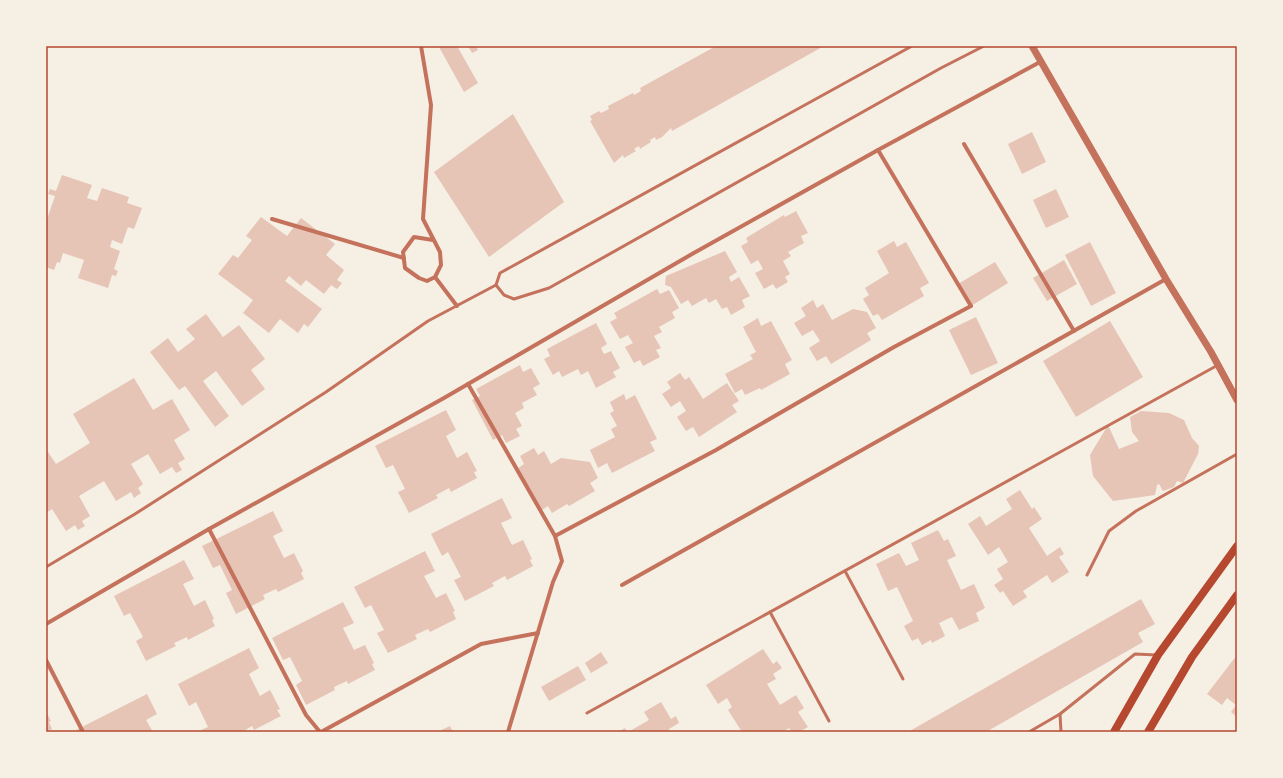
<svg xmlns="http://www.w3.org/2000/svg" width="1283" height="778" font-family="'Zilla Slab',serif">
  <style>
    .building { fill: #e6c5b7 }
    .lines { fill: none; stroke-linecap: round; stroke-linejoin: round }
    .service { stroke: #c5725c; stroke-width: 3 }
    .minor { stroke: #c5725c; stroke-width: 4 }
    .tertiary { stroke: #c5725c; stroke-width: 7 }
    .secondary { stroke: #b5482f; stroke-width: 8 }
    .neatline { fill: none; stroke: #b5482f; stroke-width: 1.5 }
  </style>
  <rect width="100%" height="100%" fill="#f6efe4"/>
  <!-- building -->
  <g class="building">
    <polygon points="441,46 457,46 478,83 464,92 439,47"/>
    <polygon points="468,46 476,46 478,50 472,53"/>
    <polygon points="716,46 824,46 672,131 671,128 662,137 656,140 655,137 650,140 651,142 640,149 639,146 634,149 636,151 624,158 623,155 614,163 590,121 592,120 590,116 599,111 601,113 609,109 608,106 633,93 634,95 641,91 640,88"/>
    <polygon points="513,114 564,202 489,257 434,172"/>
    <polygon points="1032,132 1046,162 1022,174 1008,144"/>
    <polygon points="62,175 92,185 87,198 97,201 102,188 129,197 127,203 142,208 134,229 128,227 122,244 112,240 110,247 120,251 114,269 118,271 116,276 112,275 108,288 78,278 84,260 63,253 60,263 57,262 54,270 46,267 46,222 55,196 48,194 50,189 56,191"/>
    <polygon points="1056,189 1069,217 1046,228 1033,200"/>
    <polygon points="796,211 808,233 801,236 804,243 788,252 791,256 783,261 790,274 785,277 788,282 776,289 773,284 764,289 755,273 763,269 758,260 751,264 741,246 748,242 746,238 784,215 785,217"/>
    <polygon points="261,217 287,236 301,218 335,244 326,255 344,270 337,280 342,283 337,289 331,285 324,294 306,280 301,286 289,276 285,281 322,309 308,327 304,324 298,333 280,319 269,333 243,313 253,300 218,274 233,255 238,258 252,240 246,236"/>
    <polygon points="894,241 897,247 906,242 929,283 920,288 924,296 882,320 878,314 873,316 863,299 869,295 865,288 889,273 877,251"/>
    <polygon points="1090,242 1116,293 1091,306 1065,255"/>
    <polygon points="725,251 737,272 729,277 731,282 739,277 750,296 742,300 745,307 731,315 727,307 722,309 716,299 709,303 706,298 692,306 688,300 681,304 671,287 665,285 666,276"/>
    <polygon points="1064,260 1077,284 1047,301 1033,278"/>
    <polygon points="995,262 1008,283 971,306 958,284"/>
    <polygon points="657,289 660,294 669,290 679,308 672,312 675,318 659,327 662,332 654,336 661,348 656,350 660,357 643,366 640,360 634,363 625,347 633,343 628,335 620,339 610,322 617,318 614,313"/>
    <polygon points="813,300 817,308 823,304 832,320 853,309 867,312 876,328 867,333 871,340 831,364 826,356 817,361 809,348 820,341 813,330 802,336 794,323 806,316 801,308"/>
    <polygon points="206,314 223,337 239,325 265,359 251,370 265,389 242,406 216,371 203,381 229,416 215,427 185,386 179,390 150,352 168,338 178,352 195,339 186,329"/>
    <polygon points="976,317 998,363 971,375 949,330"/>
    <polygon points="758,318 761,326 771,321 792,360 785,364 790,374 761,390 760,388 745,395 742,389 735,393 725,374 753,359 750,355 756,352 743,327"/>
    <polygon points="1110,321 1143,377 1076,417 1043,361"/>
    <polygon points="596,323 607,344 601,348 604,354 611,351 620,368 613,372 616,377 596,388 588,371 581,375 578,369 562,377 559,371 553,375 544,359 550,356 547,349"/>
    <polygon points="520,365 523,372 531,368 540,384 533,388 537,395 522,403 524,408 515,413 522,426 516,429 520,436 506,443 502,435 493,440 472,400 480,396 476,389"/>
    <polygon points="680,373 685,380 689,377 703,399 727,383 739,401 732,405 737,412 699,437 693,427 686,431 677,417 686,411 680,401 671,407 662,394 671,388 667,382"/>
    <polygon points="134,378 153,410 172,399 190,430 174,440 185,459 178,463 182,470 176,473 172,467 160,474 148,454 131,464 143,484 138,488 141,493 134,498 131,492 116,501 104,481 79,496 90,516 82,521 85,526 78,530 75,525 66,531 52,509 46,513 46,449 56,464 90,443 73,414"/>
    <polygon points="624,394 626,400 635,395 657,439 650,442 655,451 612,473 607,463 598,468 590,450 615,437 611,429 617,426 610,413 614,411 610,402"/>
    <polygon points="446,410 456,430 446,436 457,458 467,452 477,471 474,472 477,478 451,492 449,488 436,495 438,498 409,513 398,492 405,489 393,465 386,468 375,446"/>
    <polygon points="1141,411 1169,413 1184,420 1192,438 1199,446 1198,454 1183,483 1177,481 1174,487 1163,491 1159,484 1157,485 1155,495 1113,501 1093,476 1090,455 1108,425 1119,449 1139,441 1132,432 1130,417"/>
    <polygon points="534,448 538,455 544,451 551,464 561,458 590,462 598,478 590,483 595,491 569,506 567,504 552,513 548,506 542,510 517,469 524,464 520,456"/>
    <polygon points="1020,490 1032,509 1034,507 1042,519 1029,528 1047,556 1060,547 1064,554 1059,557 1069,572 1052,583 1047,575 1023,591 1027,597 1013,606 1003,591 1000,593 994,585 1003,579 997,569 1008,562 999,547 988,555 968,524 980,516 986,526 1012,509 1006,499"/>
    <polygon points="502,498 512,518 501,523 512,545 523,540 532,559 530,560 533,566 507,580 505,576 492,583 494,586 465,601 454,580 461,577 448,552 442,556 431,534"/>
    <polygon points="273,511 283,531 273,536 284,558 294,553 303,571 301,573 304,579 278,592 276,589 263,595 265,599 236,614 226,593 232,590 220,565 213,568 202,546"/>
    <polygon points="938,530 944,541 948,539 956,556 947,560 961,590 974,584 985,608 976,613 979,621 959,630 952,617 939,623 945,636 932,643 931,640 922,645 918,638 912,641 904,626 913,621 897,587 888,591 876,564 899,553 906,566 919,560 911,543"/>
    <polygon points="425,551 435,571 424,576 436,598 446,593 455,611 453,612 456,619 430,632 428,629 415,635 417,639 388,653 377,633 384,630 371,605 365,608 354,587"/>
    <polygon points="184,560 194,579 183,584 194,606 205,600 214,619 212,620 215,626 188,640 187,637 174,643 176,646 146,661 136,641 143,637 130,613 124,616 114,596"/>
    <polygon points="1141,599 1155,624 1138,633 1143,642 986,732 908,732"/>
    <polygon points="343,602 354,623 343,628 354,650 365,645 374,663 372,664 375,670 348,684 347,681 334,687 335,690 306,705 296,685 302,681 290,657 283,660 272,638"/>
    <polygon points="249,648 259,668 249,674 260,696 270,690 280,709 277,710 281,716 254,730 252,726 242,732 202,732 201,730 208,727 196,702 189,706 178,684"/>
    <polygon points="763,649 773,664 777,661 782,668 773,674 776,679 767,684 780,705 796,695 804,708 798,712 808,727 799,732 792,732 789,728 783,732 742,732 728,710 732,707 727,698 718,704 706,685"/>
    <polygon points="601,652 608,663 591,673 585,663"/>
    <polygon points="1237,655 1237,717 1231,712 1236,705 1227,698 1222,705 1207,694"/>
    <polygon points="578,666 586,680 549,701 541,687"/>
    <polygon points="147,694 157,714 146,720 153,732 77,732 76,730"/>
    <polygon points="661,702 671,719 676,716 679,723 669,729 670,732 628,732 649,720 644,712"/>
    <polygon points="46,711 51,721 49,722 52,729 46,732"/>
    <polygon points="450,726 453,732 437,732"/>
    <polygon points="625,728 627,732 618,732"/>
  </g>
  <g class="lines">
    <!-- service -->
    <g class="service">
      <polyline points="912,46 500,273 496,285 504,295 514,299 549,288 941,68 984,46"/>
      <polyline points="46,567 135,514 326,392 428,321 496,285"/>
      <polyline points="845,571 903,679"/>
      <polyline points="1087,575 1109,531 1136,511 1237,454"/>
      <polyline points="770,612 829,721"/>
      <polyline points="587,713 1218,365"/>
      <polyline points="1060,714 1061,732"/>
      <polyline points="1029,732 1060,714 1135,654 1157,655"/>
    </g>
    <!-- minor -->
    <g class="minor">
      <polyline points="421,46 431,105 423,219 440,252 441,265 435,277 427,281 419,278 405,268 403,252 414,237 433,240"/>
      <polyline points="964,144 1074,331"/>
      <polyline points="272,219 404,258"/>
      <polyline points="435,277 457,306"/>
      <polyline points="468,384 555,536"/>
      <polyline points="209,529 306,715 320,732"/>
      <polyline points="622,585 1166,279"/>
      <polyline points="46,624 209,529 444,398 692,254 878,150"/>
      <polyline points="46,660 83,732"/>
      <polyline points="321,732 481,644 538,633"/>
      <polyline points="508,732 553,582 562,561 555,536 716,450 894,347 971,306 878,150 1040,62"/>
    </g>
    <!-- tertiary -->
    <polyline class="tertiary" points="1032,46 1166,279 1211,352 1237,400"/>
    <!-- secondary -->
    <g class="secondary">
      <polyline points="1114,732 1158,655 1237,546"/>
      <polyline points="1148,732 1192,657 1237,595"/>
    </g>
  </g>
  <!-- border -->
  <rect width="1283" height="778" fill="none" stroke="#f6efe4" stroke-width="94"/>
  <rect x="47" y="47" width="1189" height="684" class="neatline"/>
</svg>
